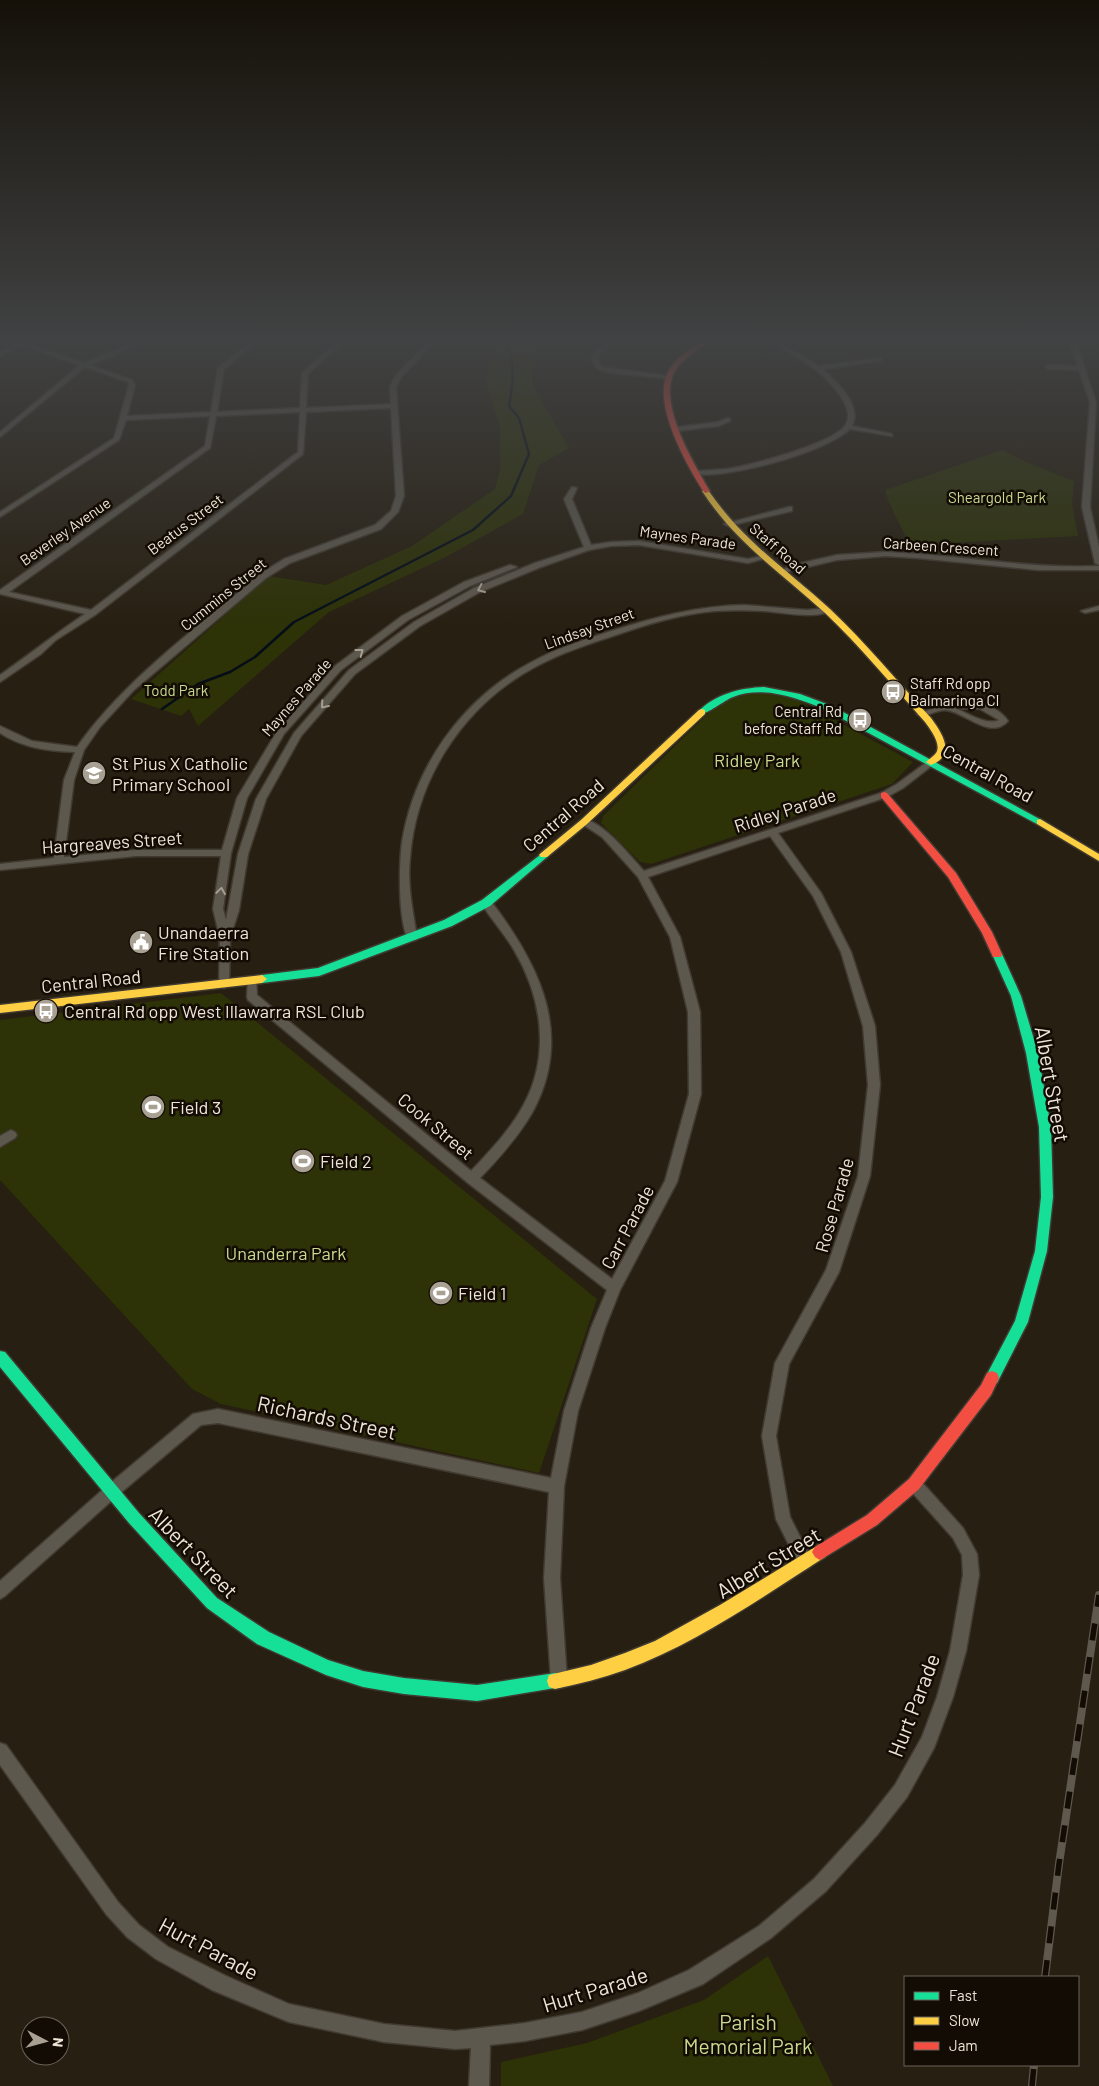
<svg xmlns="http://www.w3.org/2000/svg" width="1099" height="2086" font-family="Barlow,sans-serif">
  <style>
    .green { fill: #2d3207 }
    .lines { fill: none; stroke-linecap: round; stroke-linejoin: round }
    .stream { stroke: #040d18; stroke-width: 2.5 }
    .street-casing { stroke: #403a31; stroke-width: 3 }
    .fast-casing { stroke: #403a31; stroke-width: 3 }
    .slow-casing { stroke: #403a31; stroke-width: 3 }
    .jam-casing { stroke: #403a31; stroke-width: 3 }
    .street { fill: #5d584e; fill-rule: evenodd }
    .fast { fill: #16e098; fill-rule: evenodd }
    .slow { fill: #ffcf43; fill-rule: evenodd }
    .jam { fill: #f24e42; fill-rule: evenodd }
    .rail-casing { stroke: #5e584d; stroke-width: 8 }
    .rail { stroke: #120c04; stroke-width: 5.5; stroke-dasharray: 17; stroke-linecap: butt }
    .oneway { stroke: #a69e92 }
    .labels { text-anchor: middle; dominant-baseline: central; stroke-width: 5; stroke-linejoin: round; paint-order: stroke }
    .far-park-label { font-size: 15px; fill: #cada8f; stroke: #120c04 }
    .far-street-label { font-size: 15px; fill: #eee5d7; stroke: #120c04 }
    .far-poi-label { font-size: 15px; fill: #eee5d7; stroke: #120c04; text-anchor: start }
    .park-label { font-size: 18px; fill: #cada8f; stroke: #120c04 }
    .poi-label { font-size: 18px; fill: #eee5d7; stroke: #120c04; text-anchor: start }
    .street-label { font-size: 18px; fill: #eee5d7; stroke: #120c04 }
    .near-street-label { font-size: 21px; fill: #eee5d7; stroke: #120c04 }
    .near-park-label { font-size: 21px; fill: #cada8f; stroke: #120c04 }
  </style>
  <rect width="100%" height="100%" fill="#271f11"/>
  <!-- green -->
  <g class="green">
    <polygon points="500,336 544,336 534,343 532,384 569,448 539,465 523,514 444,558 329,612 198,726 189,709 181,716 131,699 269,576 326,585 412,546 495,489 500,470 500,428 485,379"/>
    <path d="M1003 450 1021 460 1074 481 1072 504 1078 536 949 543 942 545 943 554 911 552C905 530 891 512 885 490Z"/>
    <polygon points="743,693 779,693 803,703 913,762 892,784 651,864 640,862 601,823 603,816 717,705"/>
    <polygon points="221,993 597,1299 539,1473 221,1404 192,1389 0,1180 0,1020"/>
    <polygon points="768,1956 833,2086 501,2086 501,2062 587,2043 704,2000"/>
  </g>
  <g class="lines">
    <!-- stream -->
    <path class="stream" d="M162 709 198 684 230 672 255 657 294 622 473 530 511 496 529 454 519 418 509 406C513 386 515 367 508 347L512 339 521 336"/>
    <!-- street casing -->
    <g class="street-casing">
      <g id="street">
        <path d="M35 336H42L27 344 84 363 151 336H159L90 365 132 380 135 385 127 416 211 412 218 368 258 336H264L224 369 217 412 300 408 302 373 344 336H350L308 374 306 408 391 404 390 387 396 375 434 336H440L402 376 396 387 404 496 398 512 381 529 290 563 266 578 134 690 100 727 84 750 74 780 64 857 136 850H222L237 798 276 733 335 666 402 616 464 582 510 565 517 567 470 586 408 620 341 670 284 734 247 798 231 853 223 909 226 920 238 854 256 799 294 733 349 670 414 622 474 588 535 563 584 547 564 499 572 487 577 488 572 499 591 545 611 542 639 541 748 559 766 555 770 557 748 563 639 545 611 546 589 550 541 567 480 592 420 626 355 674 301 736 266 799 248 854 239 910 230 938 229 984 224 988 219 984 220 938 213 909 221 856H136L0 870V864L54 858 64 780 75 752C48 751 23 748 0 733V726L32 741 77 747C124 680 198 627 260 574L284 559 375 525 391 511 396 496 391 408 306 412 303 454 95 615 56 640 41 654 0 682V675C29 655 56 633 85 614L0 594V590L205 446 210 416 126 420 119 440 0 517V512L114 438 129 385 128 382 85 367 0 437V432L80 365 31 348 21 346 0 356V352L14 345 0 344V340L20 343ZM300 412 298 452 91 610 9 592 210 448 216 416Z"/>
        <polygon points="616,336 623,336 599,354 598,361 602,367 669,376 672,378 671,379 610,373 598,369 592,361 593,353"/>
        <path d="M756 336H764L776 341 819 366 882 358V360L880 361 823 369C836 381 863 406 852 426L892 434V436L850 429C825 453 727 479 693 474L692 473 695 471C708 470 720 470 733 468 753 464 841 442 847 422 852 408 838 392 829 382 815 367 798 357 780 348 772 344 763 341 756 336Z"/>
        <polygon points="1068,336 1074,336 1096,402 1090,507 1099,547 1099,565 1095,563 1082,507 1090,402 1079,370 1048,369 1045,367 1048,365 1078,366"/>
        <polygon points="728,418 730,419 730,421 719,426 678,431 675,429 678,427 718,422"/>
        <polygon points="789,507 792,507 792,511 728,526 724,524"/>
        <path d="M886 552C958 555 1028 569 1099 566V570H1038L917 558 886 556 837 560 782 573 778 571 797 564 837 555Z"/>
        <path d="M744 605 807 610 827 608 831 610C817 620 781 612 764 611 748 610 731 610 715 611 680 614 648 624 616 635 588 644 561 653 535 667 464 705 416 778 410 858 407 885 413 911 417 937L416 940H408C398 918 399 866 402 842 414 767 462 699 530 663 555 649 583 640 611 631 655 617 697 606 744 605Z"/>
        <polygon points="1099,606 1099,610 1085,613 1081,611"/>
        <path d="M965 702C981 703 999 707 1008 721 990 741 964 711 945 710 938 710 928 715 921 717L917 714 948 704ZM955 708 980 709 999 720C987 726 967 713 955 708Z"/>
        <path d="M931 759 934 760V764L903 788 887 797 778 833 821 893 851 952 875 1026 880 1085 870 1176 839 1272 789 1364 776 1436 790 1517 813 1562 810 1567 805 1570 800 1567 776 1519 762 1436 775 1363 826 1270 858 1176 868 1085 863 1026 841 952 813 896 770 836 648 877 680 937 700 1012 701 1094 677 1182 620 1290 605 1328 578 1411 564 1486 560 1578 567 1680 565 1686 559 1688 553 1686 551 1680 544 1578 549 1492 218 1423 201 1425 118 1495 5 1596 0 1599V1581L108 1485 193 1414 218 1409 551 1478 564 1411 591 1328 607 1290 468 1183 248 1000 247 997 248 977H256L257 995 471 1171C490 1151 510 1130 523 1106 551 1056 542 997 514 950 504 933 491 919 481 903L482 900H490C539 964 575 1035 532 1113 518 1137 499 1158 480 1178L612 1279 665 1181 689 1094 688 1012 670 937 638 877 602 837 579 822 581 820C599 816 632 858 644 871L881 793 897 784Z"/>
        <polygon points="11,1130 15,1132 17,1135 15,1138 0,1147 0,1136"/>
        <polygon points="914,1477 919,1479 963,1528 977,1554 979,1575 966,1651 953,1697 934,1748 907,1797 877,1835 826,1891 771,1938 703,1984 639,2011 582,2030 525,2041 490,2045 489,2086 469,2086 471,2048 455,2049 384,2042 289,2022 212,1990 156,1959 127,1937 106,1914 0,1765 0,1743 6,1745 118,1902 139,1925 168,1947 226,1976 289,2004 384,2024 455,2031 525,2023 582,2012 638,1993 689,1970 759,1926 814,1879 865,1823 895,1785 922,1737 937,1697 950,1651 963,1575 962,1555 953,1538 909,1489 907,1484 909,1479"/>
      </g>
    </g>
    <!-- fast casing -->
    <g class="fast-casing">
      <g id="fast">
        <path d="M764 687 800 694 832 706 1045 822 1043 824H1037L826 710C798 698 763 685 733 697 723 701 707 715 699 714L698 712C715 694 740 688 764 687Z"/>
        <polygon points="544,852 549,855 547,857 490,906 452,926 319,976 262,983 257,979 262,975 318,968 444,920 482,900"/>
        <polygon points="997,950 1002,954 1021,996 1038,1053 1051,1127 1053,1197 1047,1251 1028,1322 997,1383 992,1385 987,1383 985,1378 1015,1321 1035,1251 1041,1197 1039,1127 1026,1053 1011,996 992,954"/>
        <polygon points="0,1351 5,1352 139,1513 217,1598 269,1632 328,1660 363,1671 404,1678 477,1685 555,1673 561,1675 563,1681 561,1687 477,1701 404,1694 363,1687 326,1675 257,1644 207,1608 129,1523 0,1367"/>
      </g>
    </g>
    <!-- slow casing -->
    <g class="slow-casing">
      <g id="slow">
        <path d="M704 490H708C744 542 785 568 830 609 866 643 898 682 931 718 942 733 957 755 931 765L926 762C929 759 934 756 936 753 942 744 930 729 925 722 892 685 860 646 824 612 779 571 736 543 702 491Z"/>
        <polygon points="702,709 705,710 705,714 587,824 547,857 541,857 539,855 541,853 581,820 699,710"/>
        <polygon points="1040,819 1099,854 1099,861 1037,824 1037,820"/>
        <polygon points="262,975 267,979 262,983 0,1013 0,1005"/>
        <path d="M820 1544 825 1547 828 1552 825 1557C761 1598 697 1643 625 1670 602 1678 579 1684 555 1689L549 1687 547 1681 549 1675 591 1665 625 1653 655 1641 720 1605Z"/>
      </g>
    </g>
    <!-- jam casing -->
    <g class="jam-casing">
      <g id="jam">
        <path d="M709 336H716C703 348 681 357 673 375 660 407 694 464 710 491L706 493 704 492C687 466 653 405 667 374 675 357 695 346 709 336Z"/>
        <polygon points="884,792 887,793 956,873 992,932 1002,954 1001,957 993,957 982,933 948,877 881,797 881,793"/>
        <polygon points="992,1371 997,1373 999,1378 991,1395 919,1489 877,1525 825,1557 820,1560 815,1557 812,1552 815,1547 867,1515 909,1479 981,1385 987,1373"/>
      </g>
    </g>
    <!-- street -->
    <use href="#street" class="street"/>
    <!-- fast -->
    <use href="#fast" class="fast"/>
    <!-- slow -->
    <use href="#slow" class="slow"/>
    <!-- jam -->
    <use href="#jam" class="jam"/>
    <!-- rail casing -->
    <g class="rail-casing">
      <g id="rail">
        <polyline points="1045,1977 1059,1864 1099,1595"/>
        <polyline points="1032,2086 1034,2065"/>
      </g>
    </g>
    <!-- rail -->
    <use href="#rail" class="rail"/>
  </g>
  <!-- one-way arrows -->
  <defs><path id="oneway-chevron" d="M-2-3.5L2.5 0L-2 3.5" fill="none" stroke-width="1.6" stroke-linecap="round" stroke-linejoin="round" transform="scale(1.25)"/></defs>
  <g class="oneway">
    <use href="#oneway-chevron" transform="translate(481 589) rotate(156)"/>
    <use href="#oneway-chevron" transform="translate(360 652) rotate(-37)"/>
    <use href="#oneway-chevron" transform="translate(324 705) rotate(131)"/>
    <use href="#oneway-chevron" transform="translate(221 891) rotate(-82)"/>
  </g>
  <!-- sky -->
  <linearGradient id="sky" x2="0" y2="1"><stop stop-color="#151109"/><stop offset="0.54" stop-color="#414243"/><stop offset="1" stop-color="#414243" stop-opacity="0"/></linearGradient>
  <rect width="1099" height="628" fill="url(#sky)"/>
  <!-- icons -->
  <defs>
    <g id="bus-disc" transform="scale(1.25)"><circle r="9.5" fill="#a8a092" stroke="#120c04"/><path d="M-5-6H5V4H4V6H2V4H-2V6H-4V4H-5ZM-3.5-4V0h7V-4ZM-3.5 1.2v1.5H-2V1.2ZM2 1.2v1.5H3.5V1.2Z" fill="#fff"/></g>
    <g id="school-disc" transform="scale(1.25)"><circle r="9.5" fill="#a8a092" stroke="#120c04"/><path d="M0-5L7-2L0 1L-7-2ZM-4 1L0 2.5L4 1V4Q0 6-4 4Z" fill="#fff"/></g>
    <g id="civic-disc" transform="scale(1.25)"><circle r="9.5" fill="#a8a092" stroke="#120c04"/><path d="M-.6-6.5H3V-4.5H.6V-3L4-1V1h2V6H-6V1h2V-1L-.6-3ZM-1.2 2.5V6h2.4V2.5Z" fill="#fff"/></g>
    <g id="stadium-disc" transform="scale(1.25)"><circle r="9.5" fill="#a8a092" stroke="#120c04"/><path d="M0-5a6.5 5 0 1 0 0 10a6.5 5 0 1 0 0-10ZM-3.5-1.8h7v3.6h-7Z" fill="#fff"/></g>
  </defs>
  <g fill-rule="evenodd">
    <use href="#bus-disc" x="893" y="692"/>
    <use href="#bus-disc" x="860" y="720"/>
    <use href="#school-disc" x="94" y="773"/>
    <use href="#civic-disc" x="141" y="942"/>
    <use href="#bus-disc" x="46" y="1011"/>
    <use href="#stadium-disc" x="153" y="1107"/>
    <use href="#stadium-disc" x="303" y="1161"/>
    <use href="#stadium-disc" x="441" y="1293"/>
  </g>
  <g class="labels">
    <!-- far-park labels -->
    <g class="far-park-label">
      <text x="997" y="497">Sheargold Park</text>
      <text x="176" y="690">Todd Park</text>
    </g>
    <!-- far-street labels -->
    <g class="far-street-label">
      <text transform="translate(185 524) rotate(-37)">Beatus Street</text>
      <text transform="translate(65 531) rotate(-35)">Beverley Avenue</text>
      <text transform="translate(688 537) rotate(8)">Maynes Parade</text>
      <text transform="translate(941 546) rotate(4)">Carbeen Crescent</text>
      <text transform="translate(778 548) rotate(41)">Staff Road</text>
      <text transform="translate(223 594) rotate(-39)">Cummins Street</text>
      <text transform="translate(589 628) rotate(-20)">Lindsay Street</text>
      <text transform="translate(296 697) rotate(-49)">Maynes Parade</text>
    </g>
    <!-- far-poi labels -->
    <g class="far-poi-label">
      <text x="910" y="683">Staff Rd opp<tspan x="910" dy="17">Balmaringa Cl</tspan></text>
      <text x="842" y="711" text-anchor="end">Central Rd<tspan x="842" dy="17">before Staff Rd</tspan></text>
    </g>
    <!-- park labels -->
    <g class="park-label">
      <text x="757" y="760">Ridley Park</text>
      <text x="286" y="1253">Unanderra Park</text>
    </g>
    <!-- poi labels -->
    <g class="poi-label">
      <text x="112" y="763">St Pius X Catholic<tspan x="112" dy="21">Primary School</tspan></text>
      <text x="158" y="932">Unandaerra<tspan x="158" dy="21">Fire Station</tspan></text>
      <text x="64" y="1011">Central Rd opp West Illawarra RSL Club</text>
      <text x="170" y="1107">Field 3</text>
      <text x="320" y="1161">Field 2</text>
      <text x="458" y="1293">Field 1</text>
    </g>
    <!-- street labels -->
    <g class="street-label">
      <text transform="translate(988 773) rotate(29)">Central Road</text>
      <text transform="translate(785 810) rotate(-18)">Ridley Parade</text>
      <text transform="translate(563 815) rotate(-41)">Central Road</text>
      <text transform="translate(112 842) rotate(-4)">Hargreaves Street</text>
      <text transform="translate(91 981) rotate(-6)">Central Road</text>
      <text transform="translate(436 1126) rotate(40)">Cook Street</text>
      <text transform="translate(834 1205) rotate(-74)">Rose Parade</text>
      <text transform="translate(627 1227) rotate(-62)">Carr Parade</text>
    </g>
    <!-- near-street labels -->
    <g class="near-street-label">
      <text transform="translate(1053 1084) rotate(80)">Albert Street</text>
      <text transform="translate(327 1417) rotate(12)">Richards Street</text>
      <text transform="translate(194 1552) rotate(46)">Albert Street</text>
      <text transform="translate(768 1562) rotate(-31)">Albert Street</text>
      <text transform="translate(913 1705) rotate(-69)">Hurt Parade</text>
      <text transform="translate(209 1948) rotate(28)">Hurt Parade</text>
      <text transform="translate(595 1989) rotate(-17)">Hurt Parade</text>
    </g>
    <!-- near-park labels -->
    <g class="near-park-label">
      <text x="748" y="2021">Parish<tspan x="748" dy="24">Memorial Park</tspan></text>
    </g>
  </g>
  <!-- legend -->
  <rect x="904" y="1976" width="175" height="90" fill="#120c04" stroke="#6a6358"/>
  <rect x="914" y="1992" width="25" height="8" fill="#16e098" stroke="#6a6358"/>
  <text x="949" y="2001" font-size="15" fill="#eee5d7">Fast</text>
  <rect x="914" y="2017" width="25" height="8" fill="#ffcf43" stroke="#6a6358"/>
  <text x="949" y="2026" font-size="15" fill="#eee5d7">Slow</text>
  <rect x="914" y="2042" width="25" height="8" fill="#f24e42" stroke="#6a6358"/>
  <text x="949" y="2051" font-size="15" fill="#eee5d7">Jam</text>
  <!-- north arrow -->
  <g transform="translate(45 2041) rotate(96)"><circle r="24" fill="#120c04" stroke="#6a6358"/>
  <path d="M0-4L9 19L0 12L-9 19Z" fill="#a8a092"/>
  <text y="-8" font-size="14" font-weight="bold" text-anchor="middle" fill="#eee5d7">N</text>
  </g>
</svg>
